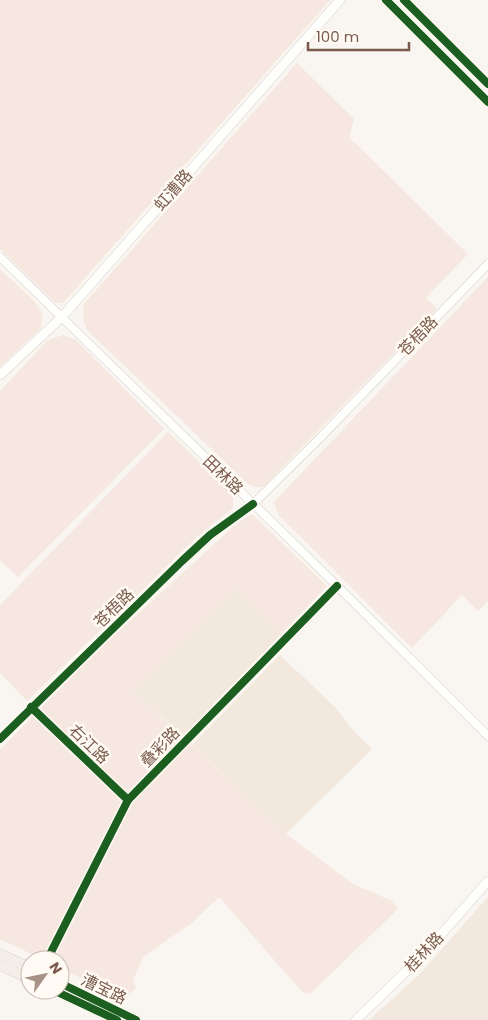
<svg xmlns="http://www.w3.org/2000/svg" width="488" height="1020" font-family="Poppins,'Noto Sans SC',sans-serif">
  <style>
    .residential { fill: #f2e8de }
    .commercial { fill: #f6e8e1 }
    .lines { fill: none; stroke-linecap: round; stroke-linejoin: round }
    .minor-casing { stroke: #d7d1cb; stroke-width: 8 }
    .tertiary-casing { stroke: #d7d1cb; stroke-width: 9 }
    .secondary-casing { stroke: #d9d2cb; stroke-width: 10 }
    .primary-casing { stroke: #dad1cc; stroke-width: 11 }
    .minor { stroke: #fefefd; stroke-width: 6 }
    .tertiary { stroke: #fefefd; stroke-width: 8 }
    .secondary { stroke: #fefefd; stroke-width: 9 }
    .primary { stroke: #f3eee8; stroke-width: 10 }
    .cycleway-casing { stroke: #fffaf3; stroke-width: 11 }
    .cycleway { stroke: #1b5e20; stroke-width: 8 }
    .labels { text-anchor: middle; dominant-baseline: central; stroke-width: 5; stroke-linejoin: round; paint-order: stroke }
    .street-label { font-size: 16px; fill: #7a5c4d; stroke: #fffaf3 }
  </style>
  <rect width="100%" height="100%" fill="#f9f5f0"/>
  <!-- residential -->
  <g class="residential">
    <polygon points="235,589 282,633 183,736 134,691"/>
    <polygon points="280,655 337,709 354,732 372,749 286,834 192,745"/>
    <polygon points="488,897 488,1020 369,1020 419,975"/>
  </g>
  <!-- commercial -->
  <g class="commercial">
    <polygon points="0,0 330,0 63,303 55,303 0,249"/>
    <polygon points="297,63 354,119 349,137 468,254 426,298 437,309 263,487 255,487 248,484 88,331 84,323 83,305"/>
    <polygon points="0,269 35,302 43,315 41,328 0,367"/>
    <polygon points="488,277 488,601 478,611 462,595 412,648 278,514 274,502"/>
    <polygon points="63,335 76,340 164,429 18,577 0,560 0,391 48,340"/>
    <polygon points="168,432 233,494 233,508 198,536 27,701 0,673 0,605"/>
    <polygon points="252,514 327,586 282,633 235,589 134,691 286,834 353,884 392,901 398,909 310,994 302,992 219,897 192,923 144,956 133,980 136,988 125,999 60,968 60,960 44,960 0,939 0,750 94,654 236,524"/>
  </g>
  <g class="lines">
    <!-- minor casing -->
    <g class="minor-casing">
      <g id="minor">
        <polyline points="31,707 128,800"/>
        <polyline points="47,960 128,800 337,586"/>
      </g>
    </g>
    <!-- tertiary casing -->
    <g class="tertiary-casing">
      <g id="tertiary">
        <polyline points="0,257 319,568 488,736"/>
        <polyline points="0,739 182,561 210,535 253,504 319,439 488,264"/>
      </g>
    </g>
    <!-- secondary casing -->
    <g class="secondary-casing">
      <g id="secondary">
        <polyline points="386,0 488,102"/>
        <polyline points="404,0 488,84"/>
        <polyline points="0,375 62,317 340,0"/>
        <polyline points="356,1020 423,955 488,881"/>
      </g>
    </g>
    <!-- primary casing -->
    <g class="primary-casing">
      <g id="primary">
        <polyline points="0,954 30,968"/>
        <polyline points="0,965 30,979"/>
        <polyline points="60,983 136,1020"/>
        <polyline points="53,990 117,1020"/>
      </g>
    </g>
    <!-- minor -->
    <use href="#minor" class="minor"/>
    <!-- tertiary -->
    <use href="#tertiary" class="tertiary"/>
    <!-- secondary -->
    <use href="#secondary" class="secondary"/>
    <!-- primary -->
    <use href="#primary" class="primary"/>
    <!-- cycleway casing -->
    <g class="cycleway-casing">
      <g id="cycleway">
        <polyline points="386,0 488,102"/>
        <polyline points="404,0 488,84"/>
        <polyline points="31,707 128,800"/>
        <polyline points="0,739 182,561 210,535 253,504"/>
        <polyline points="47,960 128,800 337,586"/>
        <polyline points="60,983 136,1020"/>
        <polyline points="53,990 117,1020"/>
      </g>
    </g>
    <!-- cycleway -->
    <use href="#cycleway" class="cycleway"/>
  </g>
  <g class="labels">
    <!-- street labels -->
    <g class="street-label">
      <text transform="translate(173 190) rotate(-49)">虹漕路</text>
      <text transform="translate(418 336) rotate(-46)">苍梧路</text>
      <text transform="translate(223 475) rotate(44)">田林路</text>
      <text transform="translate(114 608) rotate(-44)">苍梧路</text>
      <text transform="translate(89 744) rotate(44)">右江路</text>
      <text transform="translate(160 747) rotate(-46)">叠彩路</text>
      <text transform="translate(424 952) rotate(-47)">桂林路</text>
      <text transform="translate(104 989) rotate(26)">漕宝路</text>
    </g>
  </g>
  <!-- north arrow -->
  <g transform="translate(45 975) rotate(57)"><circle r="24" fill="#fffaf3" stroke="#cabbb1"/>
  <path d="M0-4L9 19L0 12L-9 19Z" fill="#a69286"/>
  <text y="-8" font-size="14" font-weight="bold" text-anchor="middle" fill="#7a5c4d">N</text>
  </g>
  <!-- scale -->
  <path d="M308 42v8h101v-8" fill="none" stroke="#7a5c4d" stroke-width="2.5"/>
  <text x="316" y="42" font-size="15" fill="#7a5c4d" stroke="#fffaf3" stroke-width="4" paint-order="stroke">100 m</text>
</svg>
